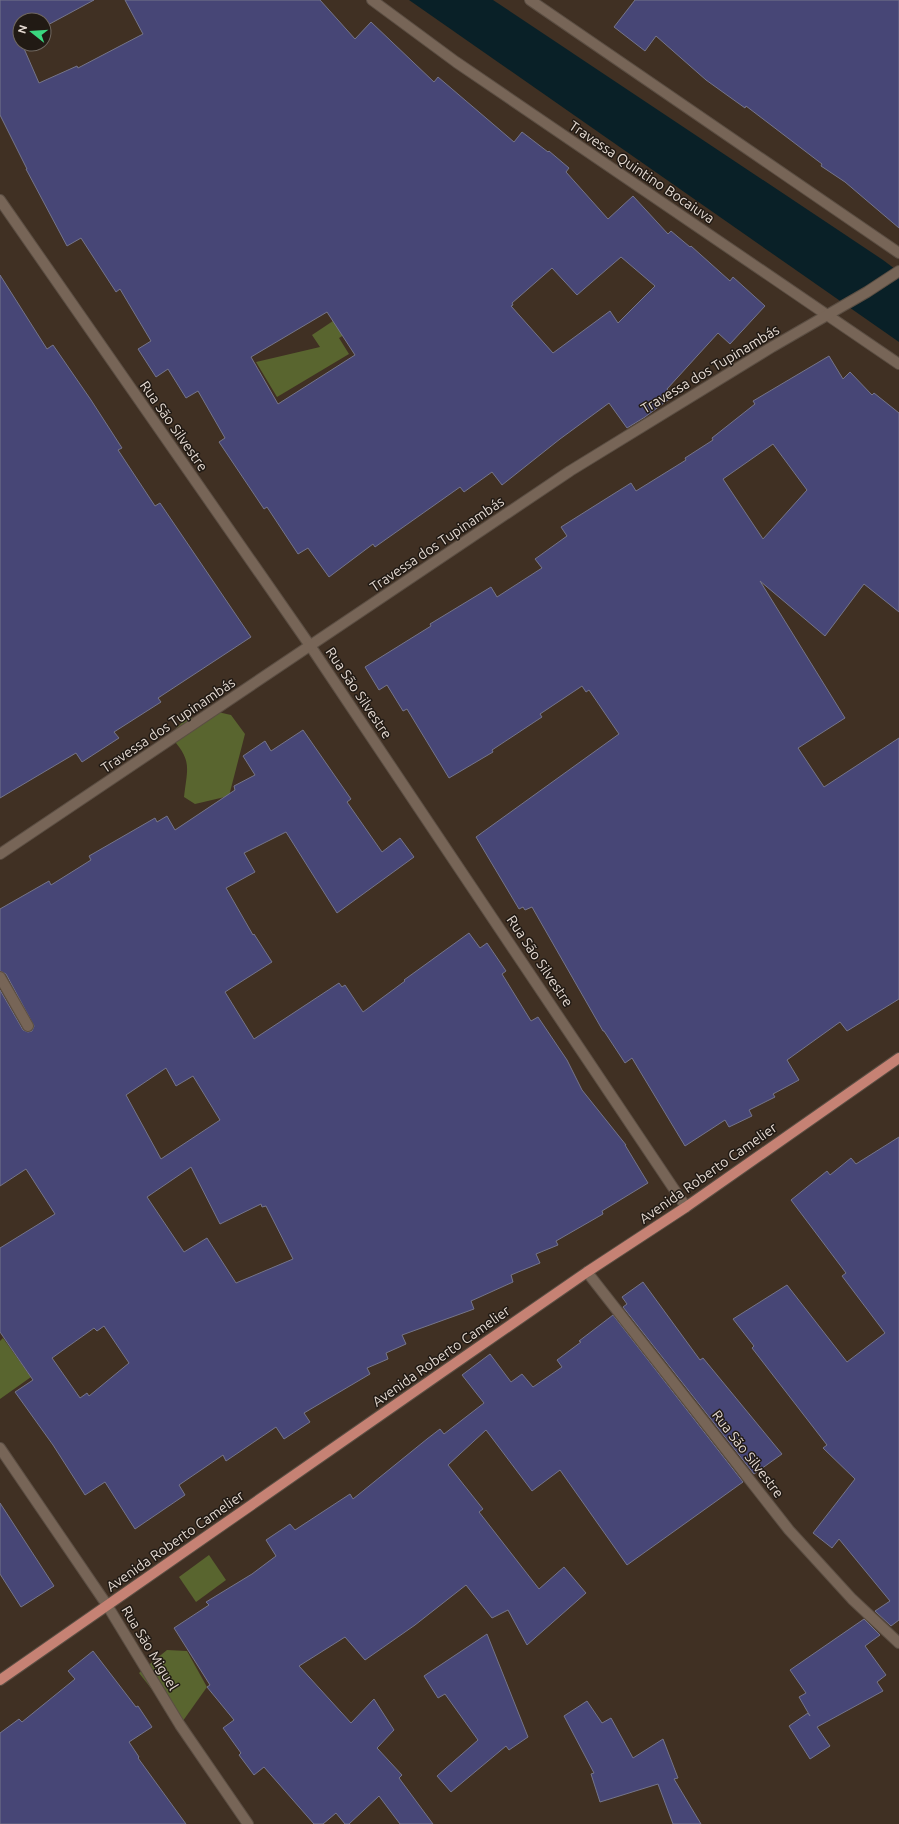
<svg xmlns="http://www.w3.org/2000/svg" width="899" height="1824" font-family="Ubuntu,sans-serif">
  <style>
    .forest { fill: #59652f }
    .water { fill: #092027 }
    .building { fill: #474676; stroke: #75758a; fill-rule: evenodd }
    .lines { fill: none; stroke-linecap: round; stroke-linejoin: round }
    .minor-casing { stroke: #5b4e43; stroke-width: 12 }
    .major-casing { stroke: #5b4e43; stroke-width: 12 }
    .minor { stroke: #776557; stroke-width: 10 }
    .major { stroke: #c68274; stroke-width: 10 }
    .labels { text-anchor: middle; dominant-baseline: central; stroke-width: 3; stroke-linejoin: round; paint-order: stroke }
    .street-label { font-size: 14px; fill: #e5dad2; stroke: #211a14 }
  </style>
  <rect width="100%" height="100%" fill="#403023"/>
  <!-- forest -->
  <g class="forest">
    <polygon points="351,309 360,325 339,338 349,354 277,397 256,362 320,347 312,335"/>
    <path d="M218 712 231 715 245 734 229 796 195 804 184 797C188 765 192 760 169 735L186 719Z"/>
    <polygon points="3,1338 31,1377 0,1399 0,1341"/>
    <polygon points="209,1555 226,1580 196,1602 179,1577"/>
    <polygon points="167,1650 187,1651 207,1687 180,1725 139,1673"/>
  </g>
  <!-- water -->
  <polygon class="water" points="409,0 493,0 883,260 899,272 899,342"/>
  <!-- building -->
  <g class="building">
    <path d="M0 0H94L44 27V20H20V44H22L39 83 77 66 78 68 143 34 125 0H320L355 39 371 22 434 82 438 77 514 142 522 132 548 152 549 151 569 168 566 172 608 219 633 196 668 234 671 231 690 247 691 246 730 281 733 277 765 306 730 344 718 333 667 389 672 397 645 417 627 428 609 403 560 439 502 485 492 472 464 492 460 487 375 547 373 544 329 577 308 548 298 554 267 507 264 509 219 442 225 438 198 391 186 398 168 369 156 377 138 349 151 341 120 289 116 292 81 238 67 246 26 169H27L0 115ZM621 257 655 286 618 323 610 311 553 353 511 306 513 305 512 303 552 268 577 295ZM327 312 355 355 278 404 251 357Z"/>
    <polygon points="635,0 899,0 899,228 845,182 821,166 822,164 746,106 745,108 706,80 656,36 645,51 614,27"/>
    <polygon points="0,275 47,349 53,345 91,400 122,448 118,450 155,506 160,503 251,637 158,698 161,702 114,732 119,738 82,762 76,753 0,798"/>
    <path d="M829 356 843 379 850 372 872 395 874 393 899 413V612L864 584 825 636 760 581 845 718 798 748 824 787 899 738V999L847 1031 840 1022 787 1060 799 1080 773 1094 775 1097 749 1110 752 1116 729 1127 725 1120 685 1146 632 1058 625 1063 604 1031H603L532 907 525 910 523 907 519 909 476 837 619 734 589 690 586 692 582 686 540 714 542 717 492 750 493 752 449 778 407 709 403 711 387 685 379 690 365 667 431 626 430 624 491 587 497 597 542 568 535 559 567 536 561 527 631 483 636 491 686 460 685 458 713 440 712 438 755 404 753 401ZM773 444 807 490 763 539 723 479Z"/>
    <path d="M303 730 351 799 347 802 382 852 400 838 414 857 337 913 286 832 244 853 255 872 226 888 253 935 254 934 272 962 225 992 254 1039 339 983 342 987 345 985 363 1012 405 981 404 980 469 933 480 948 487 943 506 971 502 974 531 1021 538 1017 567 1060 582 1090 626 1145H625L648 1183 602 1211 603 1214 556 1241 558 1245 536 1254 540 1263 511 1275 513 1282 471 1301 474 1309 402 1335 406 1344 386 1353 388 1359 367 1368 370 1374 304 1413 310 1422 284 1439 276 1427 226 1461 223 1455 179 1485 185 1495 135 1529 105 1482 85 1495 53 1445 15 1392 33 1380 0 1332V1248L55 1214 26 1169 0 1186V990L23 1030 28 1032 32 1031 34 1026 6 974 0 971V909L49 881 51 885 91 860 89 856 155 818 157 822 167 816 175 830 235 790 234 786 255 775 243 756 265 741 271 751ZM166 1068 176 1086 193 1076 220 1120 161 1159 126 1095ZM191 1167 220 1224 261 1204 262 1207 266 1206 293 1259 236 1283 207 1238 184 1252 147 1197ZM104 1326 129 1363 89 1396 87 1393 80 1398 52 1358 94 1328 97 1331Z"/>
    <polygon points="899,1137 899,1620 891,1626 875,1611 890,1601 839,1539 832,1548 813,1533 855,1479 823,1448 827,1445 752,1348 754,1346 733,1319 787,1285 847,1362 885,1333 842,1276 846,1273 791,1200 827,1171 830,1175 851,1158 856,1164"/>
    <polygon points="643,1282 700,1360 703,1358 782,1454 754,1474 623,1307 627,1304 622,1297"/>
    <polygon points="613,1315 743,1482 627,1565 560,1470 532,1491 486,1430 448,1465 483,1509 479,1512 539,1589 564,1567 586,1593 527,1645 508,1610 492,1618 466,1585 415,1625 365,1660 345,1637 299,1666 351,1723 374,1699 394,1730 377,1748 402,1775 399,1778 433,1824 400,1824 379,1796 349,1824 345,1824 336,1813 323,1824 314,1824 264,1767 254,1775 239,1755 241,1753 223,1728 234,1720 207,1687 210,1685 174,1628 209,1605 206,1602 252,1574 276,1556 266,1540 290,1524 295,1530 350,1494 353,1499 427,1439 440,1429 444,1434 484,1403 462,1375 490,1354 511,1382 522,1374 533,1387 562,1367 557,1360 581,1342 579,1341"/>
    <polygon points="0,1503 54,1586 21,1607 0,1574"/>
    <polygon points="864,1619 880,1635 865,1646 886,1675 877,1682 883,1691 817,1727 830,1746 810,1759 789,1726 808,1713 810,1716 799,1697 806,1693 790,1670"/>
    <polygon points="487,1634 528,1737 509,1750 506,1746 451,1792 437,1776 478,1740 445,1694 438,1698 424,1676"/>
    <polygon points="93,1651 136,1707 138,1706 152,1727 129,1742 139,1757 138,1758 186,1824 0,1824 0,1733 19,1719 22,1722 75,1679 68,1671"/>
    <polygon points="587,1701 602,1723 611,1718 633,1758 663,1739 678,1778 674,1779 701,1824 673,1824 658,1784 600,1802 591,1774 594,1773 564,1716"/>
  </g>
  <g class="lines">
    <!-- minor casing -->
    <g class="minor-casing">
      <g id="minor">
        <polyline points="372,0 456,62 899,364"/>
        <polyline points="530,0 899,253"/>
        <polyline points="0,200 311,647 686,1207"/>
        <polyline points="0,854 570,471 772,347 867,292 899,271"/>
        <polyline points="0,977 28,1026"/>
        <polyline points="587,1272 789,1530 852,1599 899,1643"/>
        <polyline points="0,1448 107,1605 180,1725 248,1824"/>
      </g>
    </g>
    <!-- major casing -->
    <g class="major-casing">
      <polyline id="major" points="0,1680 441,1373 587,1272 686,1207 899,1058"/>
    </g>
    <!-- minor -->
    <use href="#minor" class="minor"/>
    <!-- major -->
    <use href="#major" class="major"/>
  </g>
  <g class="labels">
    <!-- street labels -->
    <g class="street-label">
      <text transform="translate(642 172) rotate(34)">Travessa Quintino Bocaiuva</text>
      <text transform="translate(710 369) rotate(-31)">Travessa dos Tupinambás</text>
      <text transform="translate(174 426) rotate(55)">Rua São Silvestre</text>
      <text transform="translate(437 544) rotate(-34)">Travessa dos Tupinambás</text>
      <text transform="translate(359 693) rotate(56)">Rua São Silvestre</text>
      <text transform="translate(168 725) rotate(-34)">Travessa dos Tupinambás</text>
      <text transform="translate(540 961) rotate(56)">Rua São Silvestre</text>
      <text transform="translate(708 1173) rotate(-35)">Avenida Roberto Camelier</text>
      <text transform="translate(441 1356) rotate(-35)">Avenida Roberto Camelier</text>
      <text transform="translate(748 1454) rotate(52)">Rua São Silvestre</text>
      <text transform="translate(175 1541) rotate(-35)">Avenida Roberto Camelier</text>
      <text transform="translate(150 1648) rotate(59)">Rua São Miguel</text>
    </g>
  </g>
  <!-- north arrow -->
  <g transform="translate(32 32) rotate(287)"><circle r="19" fill="#211a14" stroke="#6f6760"/>
  <path d="M0-3L7 15L0 10L-7 15Z" fill="#3ad77f"/>
  <text y="-6" font-size="11" font-weight="bold" text-anchor="middle" fill="#e5dad2">N</text>
  </g>
</svg>
